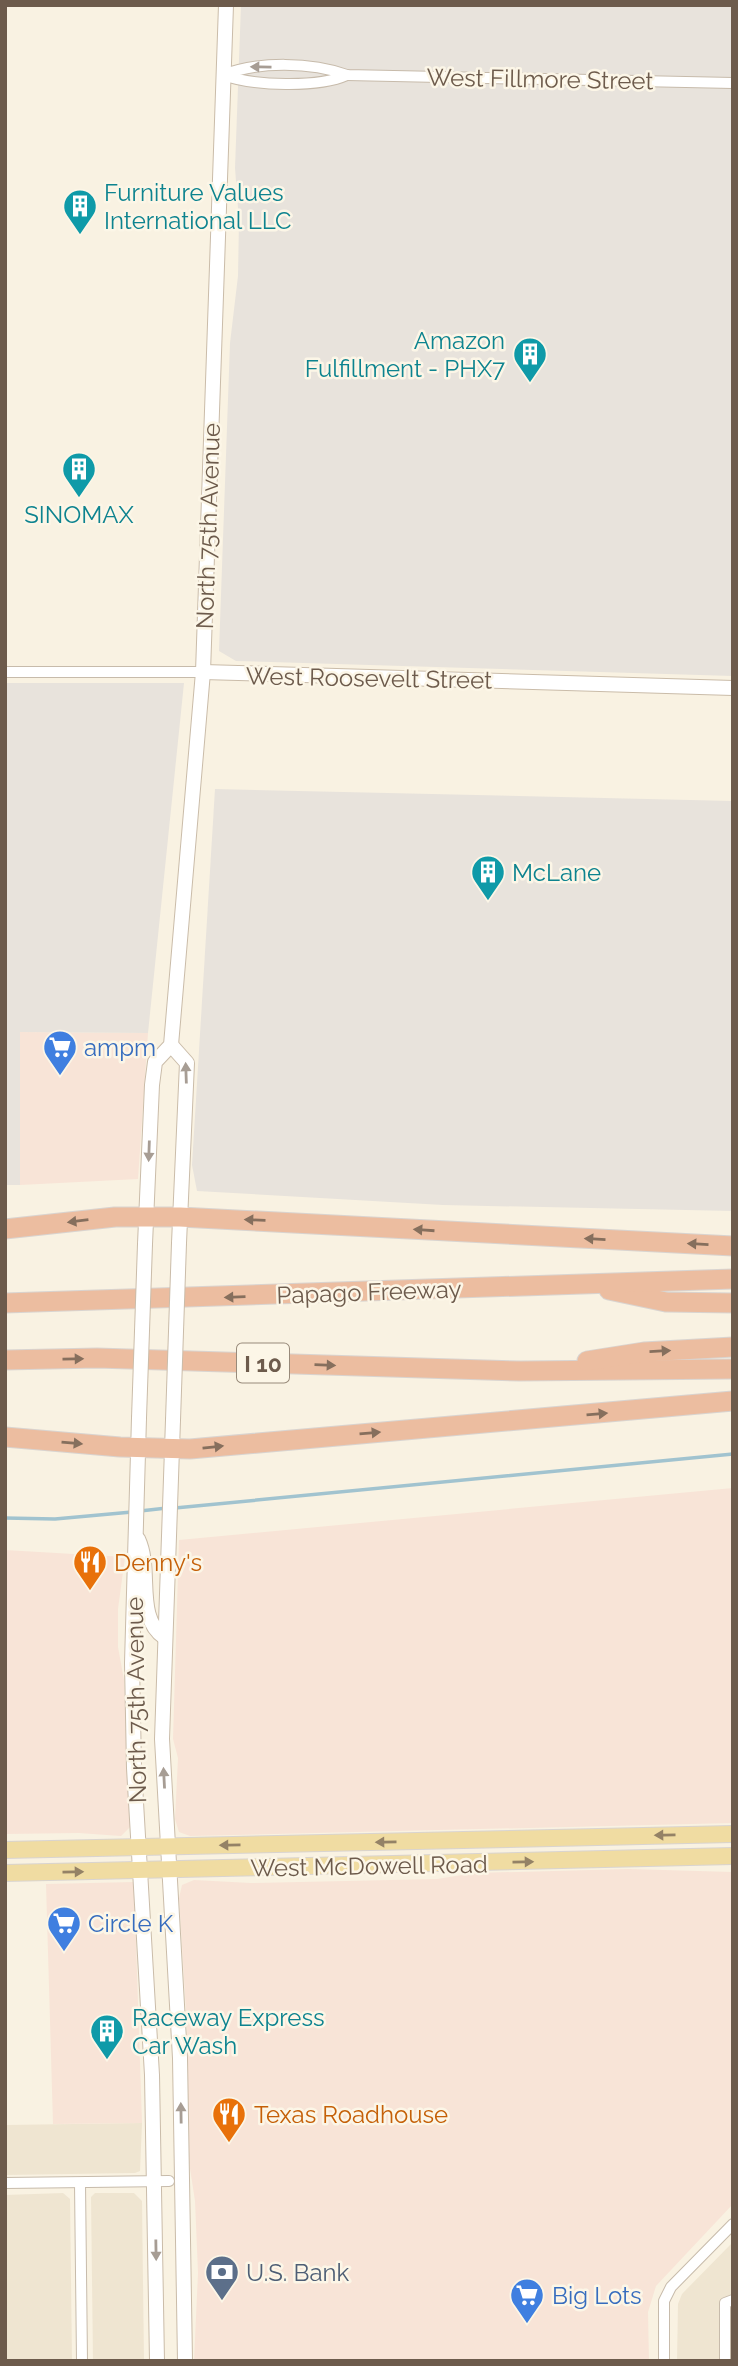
<svg xmlns="http://www.w3.org/2000/svg" width="738" height="2366" font-family="Raleway,sans-serif">
  <style>
    .residential { fill: #efe5d1 }
    .commercial { fill: #f8e4d7 }
    .industrial { fill: #e8e3dc }
    .lines { fill: none; stroke-linecap: round; stroke-linejoin: round }
    .stream { stroke: #a1c3cf; stroke-width: 3.5 }
    .street-casing { stroke: #c7bbab; stroke-width: 12 }
    .secondary-casing { stroke: #cabca9; stroke-width: 16 }
    .primary-casing { stroke: #d9d4d0; stroke-width: 18 }
    .highway-casing { stroke: #d9d4d0; stroke-width: 21 }
    .street { stroke: #fff; stroke-width: 10 }
    .secondary { stroke: #fff; stroke-width: 14 }
    .primary { stroke: #f0dca2; stroke-width: 16 }
    .highway { stroke: #ecbda0; stroke-width: 19 }
    .secondary-bridge-casing { stroke: #cabca9; stroke-width: 16; stroke-linecap: butt }
    .secondary-bridge { stroke: #fff; stroke-width: 14 }
    .oneway { fill: #a79d94 }
    .oneway2 { fill: #866f5d }
    .oneway3 { fill: #948266 }
    .labels { text-anchor: middle; dominant-baseline: central; stroke-width: 5; stroke-linejoin: round; paint-order: stroke }
    .shield { fill: #fcf6e7; stroke: #988a7a; stroke-width: 2 }
    .shield-label { font-size: 23px; font-weight: bold; fill: #6d5b4c }
    .street-label { font-size: 24px; fill: #6d5b4c; stroke: #fcf6e7 }
    .culture-label { font-size: 24px; fill: #0d838f; stroke: #fcf6e7; text-anchor: start }
    .shop-label { font-size: 24px; fill: #366cbe; stroke: #fcf6e7; text-anchor: start }
    .food-label { font-size: 24px; fill: #c56008; stroke: #fcf6e7; text-anchor: start }
    .service-label { font-size: 24px; fill: #4e5e75; stroke: #fcf6e7; text-anchor: start }
  </style>
  <rect width="100%" height="100%" fill="#f9f2e2"/>
  <!-- residential -->
  <g class="residential">
    <polygon points="142,2123 140,2171 135,2173 5,2175 5,2125"/>
    <polygon points="63,2193 70,2199 72,2361 5,2361 5,2195"/>
    <polygon points="95,2193 134,2193 142,2201 144,2361 93,2361 91,2197"/>
    <polygon points="733,2242 733,2361 677,2361 678,2304 682,2294"/>
  </g>
  <!-- commercial -->
  <g class="commercial">
    <polygon points="19,1032 148,1033 138,1179 20,1185"/>
    <polygon points="733,1488 733,1823 190,1836 179,1832 175,1819 178,1758 173,1739 179,1540"/>
    <polygon points="5,1550 125,1557 118,1609 118,1647 124,1680 130,1821 130,1827 121,1836 79,1833 5,1834"/>
    <polygon points="628,1869 733,1872 733,2204 656,2286 648,2312 649,2361 194,2361 198,2273 195,2201 189,2162 187,2027 179,1898 182,1885 194,1880 251,1883 437,1879 475,1873"/>
    <polygon points="134,1882 142,2123 53,2124 46,1884"/>
  </g>
  <!-- industrial -->
  <g class="industrial">
    <polygon points="241,5 733,5 733,676 236,661 219,651 230,343 238,276 239,221 235,168"/>
    <polygon points="5,683 184,683 148,1033 20,1032 20,1185 5,1185"/>
    <polygon points="215,789 733,801 733,1211 443,1205 197,1191 192,1165"/>
  </g>
  <g class="lines">
    <!-- stream -->
    <g class="stream">
      <polyline points="175,1508 733,1454"/>
      <polyline points="140,1511 167,1508"/>
      <polyline points="5,1518 55,1519 132,1512"/>
    </g>
    <!-- street casing -->
    <g class="street-casing">
      <g id="street">
        <path d="M223 75C258 61 312 62 347 75L733 83"/>
        <path d="M223 75C254 86 318 88 347 75"/>
        <polyline points="5,672 203,672"/>
        <polyline points="5,2183 169,2181"/>
        <polyline points="80,2183 82,2361"/>
        <polyline points="664,2361 664,2301 671,2287 733,2224"/>
        <polyline points="725,2361 725,2303 733,2300"/>
      </g>
    </g>
    <!-- secondary casing -->
    <g class="secondary-casing">
      <g id="secondary">
        <polyline points="203,672 733,688"/>
        <polyline points="171,1045 187,1063 179,1243"/>
        <polyline points="145,1244 152,1085 155,1062 171,1045 203,672 226,5"/>
        <polyline points="139,1418 132,1663 134,1768 152,2075 157,2361"/>
        <polyline points="173,1420 162,1739 180,2058 185,2361"/>
        <path d="M138 1539C153 1571 134 1617 165 1638"/>
      </g>
    </g>
    <!-- primary casing -->
    <g class="primary-casing">
      <g id="primary">
        <polyline points="5,1850 733,1834"/>
        <polyline points="5,1873 733,1856"/>
      </g>
    </g>
    <!-- highway casing -->
    <g class="highway-casing">
      <g id="highway">
        <polyline points="5,1229 115,1217 180,1217 733,1246"/>
        <polyline points="609,1290 666,1302 733,1303"/>
        <polyline points="5,1303 733,1279"/>
        <polyline points="5,1360 97,1358 520,1371 733,1369"/>
        <polyline points="587,1361 644,1352 733,1347"/>
        <polyline points="5,1437 120,1447 190,1449 733,1401"/>
      </g>
    </g>
    <!-- street -->
    <use href="#street" class="street"/>
    <!-- secondary -->
    <use href="#secondary" class="secondary"/>
    <!-- primary -->
    <use href="#primary" class="primary"/>
    <!-- highway -->
    <use href="#highway" class="highway"/>
    <!-- secondary-bridge casing -->
    <g class="secondary-bridge-casing">
      <g id="secondary-bridge">
        <polyline points="139,1418 145,1244"/>
        <polyline points="173,1420 179,1243"/>
      </g>
    </g>
    <!-- secondary-bridge -->
    <use href="#secondary-bridge" class="secondary-bridge"/>
  </g>
  <!-- one-way arrows -->
  <defs><path id="oneway-solid" d="M-6-.8H1V-3.2L6.5 0L1 3.2V.8H-6Z" transform="scale(1.75)"/></defs>
  <g class="oneway">
    <use href="#oneway-solid" transform="translate(261 67) rotate(-179)"/>
    <use href="#oneway-solid" transform="translate(186 1073) rotate(-92)"/>
    <use href="#oneway-solid" transform="translate(149 1151) rotate(92)"/>
    <use href="#oneway-solid" transform="translate(164 1778) rotate(-93)"/>
    <use href="#oneway-solid" transform="translate(181 2113) rotate(-91)"/>
    <use href="#oneway-solid" transform="translate(156 2250) rotate(89)"/>
  </g>
  <g class="oneway2">
    <use href="#oneway-solid" transform="translate(255 1220) rotate(-178)"/>
    <use href="#oneway-solid" transform="translate(78 1221) rotate(173)"/>
    <use href="#oneway-solid" transform="translate(424 1230) rotate(-176)"/>
    <use href="#oneway-solid" transform="translate(595 1239) rotate(-177)"/>
    <use href="#oneway-solid" transform="translate(698 1244) rotate(-177)"/>
    <use href="#oneway-solid" transform="translate(235 1297) rotate(178)"/>
    <use href="#oneway-solid" transform="translate(660 1351) rotate(-3)"/>
    <use href="#oneway-solid" transform="translate(73 1359) rotate(-1)"/>
    <use href="#oneway-solid" transform="translate(325 1365) rotate(2)"/>
    <use href="#oneway-solid" transform="translate(597 1414) rotate(-5)"/>
    <use href="#oneway-solid" transform="translate(370 1433) rotate(-5)"/>
    <use href="#oneway-solid" transform="translate(72 1443) rotate(5)"/>
    <use href="#oneway-solid" transform="translate(213 1447) rotate(-6)"/>
  </g>
  <g class="oneway3">
    <use href="#oneway-solid" transform="translate(665 1835) rotate(179)"/>
    <use href="#oneway-solid" transform="translate(386 1842) rotate(179)"/>
    <use href="#oneway-solid" transform="translate(230 1845) rotate(179)"/>
    <use href="#oneway-solid" transform="translate(523 1862) rotate(-1)"/>
    <use href="#oneway-solid" transform="translate(73 1872) rotate(-1)"/>
  </g>
  <!-- icons -->
  <defs>
    <g id="building-pin" transform="scale(1.75)"><path d="M0 17L-7.5 6A9.5 9.5 0 1 1 7.5 6Z" fill="#0f9aa8" stroke="#fcf6e7"/><path d="M-4-6H4V6H1V3H-1V6H-4ZM-2.5-4.3h1.7v1.8h-1.7ZM.8-4.3h1.7v1.8H.8ZM-2.5-1h1.7V.8h-1.7ZM.8-1h1.7V.8H.8Z" fill="#fff"/></g>
    <g id="supermarket-pin" transform="scale(1.75)"><path d="M0 17L-7.5 6A9.5 9.5 0 1 1 7.5 6Z" fill="#3f7fe0" stroke="#fcf6e7"/><path d="M-6-5.5h2.5l.6 2H6L4.5 2H-2.5L-4.4-4H-6ZM-1.5 3.2a1.3 1.3 0 1 0 .1 0ZM3 3.2a1.3 1.3 0 1 0 .1 0Z" fill="#fff"/></g>
    <g id="restaurant-pin" transform="scale(1.75)"><path d="M0 17L-7.5 6A9.5 9.5 0 1 1 7.5 6Z" fill="#e8710a" stroke="#fcf6e7"/><path d="M-5-6h1v4h1v-4h1v4h1v-4h1v5L-1.5 .5V6h-2V.5L-5-1ZM5-6V6H3V1.5H1.5Q1.5-4 5-6Z" fill="#fff"/></g>
    <g id="bank-pin" transform="scale(1.75)"><path d="M0 17L-7.5 6A9.5 9.5 0 1 1 7.5 6Z" fill="#5c6f8a" stroke="#fcf6e7"/><path d="M-6-4H6V4H-6ZM0-2.3a2.3 2.3 0 1 0 0 4.6a2.3 2.3 0 1 0 0-4.6Z" fill="#fff"/></g>
  </defs>
  <g fill-rule="evenodd">
    <use href="#building-pin" x="80" y="206"/>
    <use href="#building-pin" x="530" y="354"/>
    <use href="#building-pin" x="79" y="469"/>
    <use href="#building-pin" x="488" y="872"/>
    <use href="#supermarket-pin" x="60" y="1047"/>
    <use href="#restaurant-pin" x="90" y="1562"/>
    <use href="#supermarket-pin" x="64" y="1923"/>
    <use href="#building-pin" x="107" y="2031"/>
    <use href="#restaurant-pin" x="229" y="2114"/>
    <use href="#bank-pin" x="222" y="2272"/>
    <use href="#supermarket-pin" x="527" y="2295"/>
  </g>
  <g class="labels">
    <!-- shield labels -->
    <rect class="shield" x="237" y="1343.5" width="52" height="39" rx="5"/>
    <g class="shield-label">
      <text x="263" y="1363">I 10</text>
    </g>
    <!-- street labels -->
    <g class="street-label">
      <text transform="translate(540 79) rotate(1)">West Fillmore Street</text>
      <text transform="translate(208 526) rotate(-88)">North 75th Avenue</text>
      <text transform="translate(369 678) rotate(1)">West Roosevelt Street</text>
      <text transform="translate(369 1292) rotate(-2)">Papago Freeway</text>
      <text transform="translate(136 1700) rotate(-91)">North 75th Avenue</text>
      <text transform="translate(369 1866) rotate(-1)">West McDowell Road</text>
    </g>
    <!-- culture labels -->
    <g class="culture-label">
      <text x="104" y="192">Furniture Values<tspan x="104" dy="28">International LLC</tspan></text>
      <text x="505" y="340" text-anchor="end">Amazon<tspan x="505" dy="28">Fulfillment - PHX7</tspan></text>
      <text x="79" y="514" text-anchor="middle">SINOMAX</text>
      <text x="512" y="872">McLane</text>
      <text x="132" y="2017">Raceway Express<tspan x="132" dy="28">Car Wash</tspan></text>
    </g>
    <!-- shop labels -->
    <g class="shop-label">
      <text x="84" y="1047">ampm</text>
      <text x="88" y="1923">Circle K</text>
      <text x="552" y="2295">Big Lots</text>
    </g>
    <!-- food labels -->
    <g class="food-label">
      <text x="114" y="1562">Denny's</text>
      <text x="254" y="2114">Texas Roadhouse</text>
    </g>
    <!-- service labels -->
    <g class="service-label">
      <text x="246" y="2272">U.S. Bank</text>
    </g>
  </g>
  <!-- border -->
  <rect width="738" height="2366" fill="none" stroke="#6d5b4c" stroke-width="14"/>
</svg>
